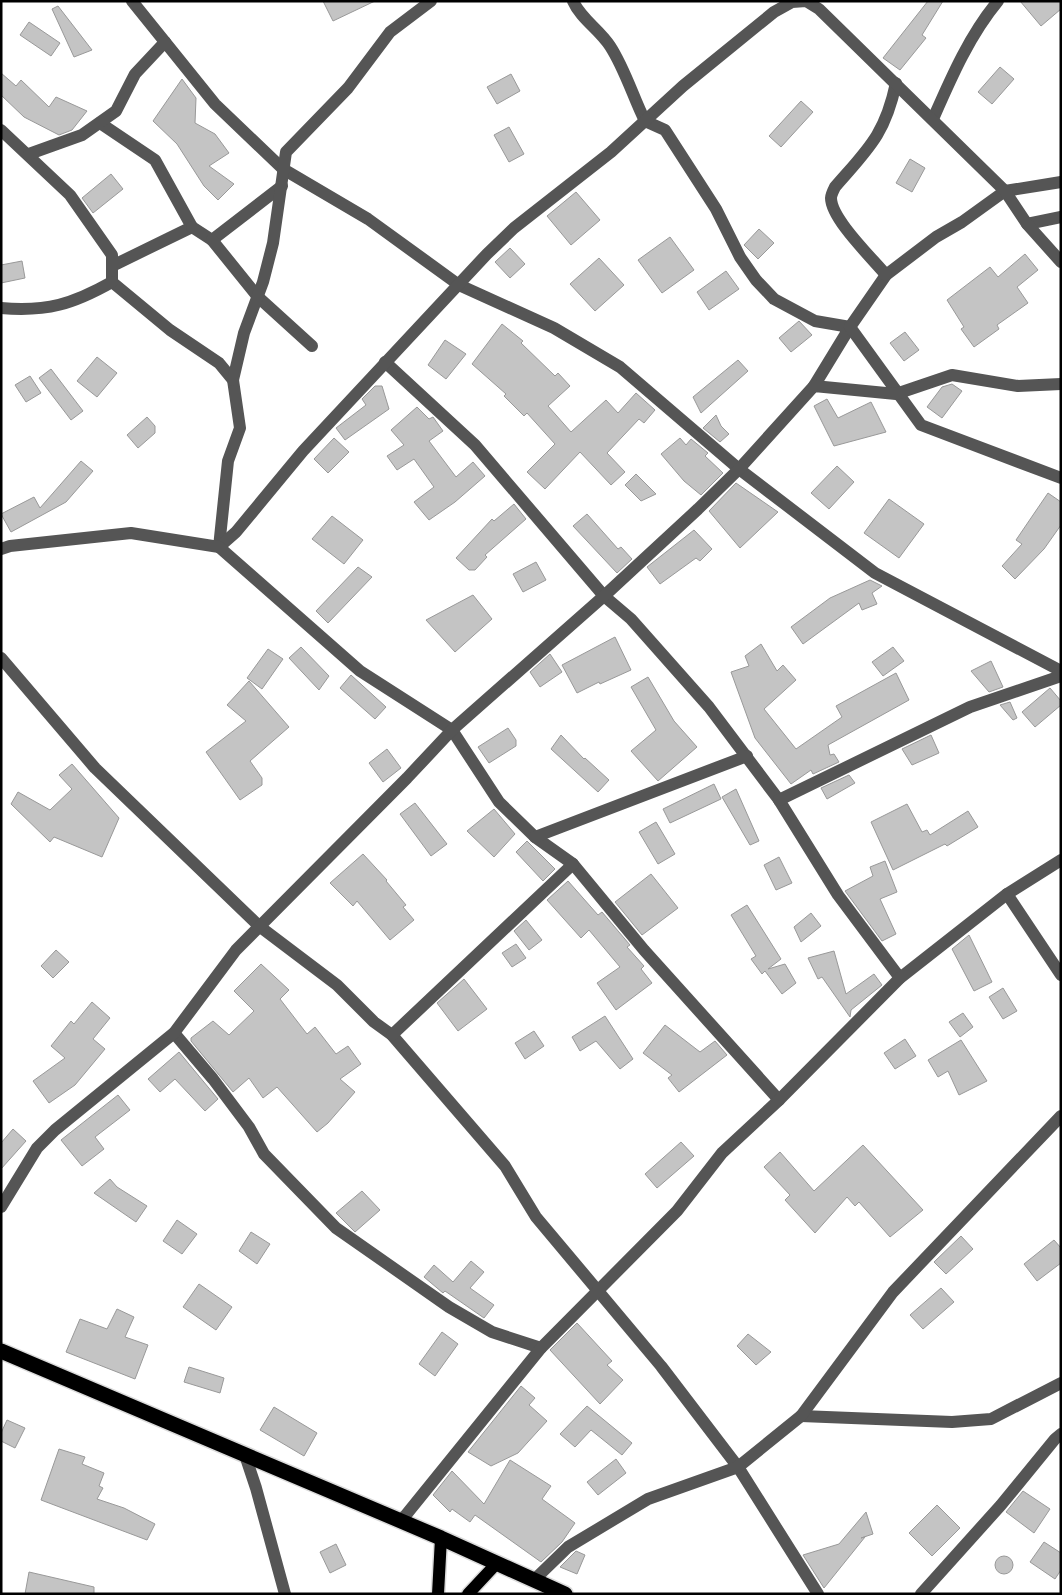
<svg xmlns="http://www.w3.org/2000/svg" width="1062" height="1595" font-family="Figtree,sans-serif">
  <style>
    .building { fill: #c4c4c4; stroke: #999 }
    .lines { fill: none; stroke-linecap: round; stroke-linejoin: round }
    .major-casing { stroke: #dbdbdb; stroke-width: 15 }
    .highway-casing { stroke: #dbdbdb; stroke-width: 18 }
    .minor { stroke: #555; stroke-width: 12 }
    .major { stroke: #000; stroke-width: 12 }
    .highway { stroke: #000; stroke-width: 15 }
  </style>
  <rect width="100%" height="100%" fill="#fff"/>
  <!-- building -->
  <g class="building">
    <polygon points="323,1 375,1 333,21"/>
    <polygon points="928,1 943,1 922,35 926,38 900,70 883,58"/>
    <polygon points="1020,1 1061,1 1061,9 1041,26"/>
    <polygon points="58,6 92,50 74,57 52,9"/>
    <polygon points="29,22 60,43 51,56 20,35"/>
    <polygon points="1000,67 1014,79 992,104 978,92"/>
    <polygon points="1,73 16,86 21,80 49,107 56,97 87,111 72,130 59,135 24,117 1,95"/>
    <polygon points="511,74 520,91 497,104 487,87"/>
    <polygon points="182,79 196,98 195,123 215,134 229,153 209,166 234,184 218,200 204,186 177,144 153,121"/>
    <polygon points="801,101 813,112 781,147 769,136"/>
    <polygon points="509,127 524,154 509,162 494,135"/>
    <polygon points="910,159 925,168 912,192 896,183"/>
    <polygon points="111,174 123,189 93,213 82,198"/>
    <polygon points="576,192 600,220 571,245 547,216"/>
    <polygon points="759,229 774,243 758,259 744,245"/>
    <polygon points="670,237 694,270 662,293 638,260"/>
    <polygon points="510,248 525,264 510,278 495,262"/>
    <polygon points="1025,254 1038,270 1017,287 1028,303 997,325 999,329 974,347 961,329 964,327 947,300 990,267 998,277"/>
    <polygon points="599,258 624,285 595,311 570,284"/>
    <polygon points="22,261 25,278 1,283 1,265"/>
    <polygon points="726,271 739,289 709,310 697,292"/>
    <polygon points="799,321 812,335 791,352 779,338"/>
    <polygon points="502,324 523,341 521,343 555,376 558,373 570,386 548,406 571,432 606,400 618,413 636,393 655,410 644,423 639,419 607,453 625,472 611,485 580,452 545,489 527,472 555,444 527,413 524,416 504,396 506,394 472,364"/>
    <polygon points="905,332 919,350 904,361 890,343"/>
    <polygon points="445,340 466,354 446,379 428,365"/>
    <polygon points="97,357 117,373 97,397 77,381"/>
    <polygon points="738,360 748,371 701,413 693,397"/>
    <polygon points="51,369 83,411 71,420 39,378"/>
    <polygon points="30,376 41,393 26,402 15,385"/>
    <polygon points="952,384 962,391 942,418 927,407 942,387"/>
    <polygon points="375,386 382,386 389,409 345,440 336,428 366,405 362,399"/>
    <polygon points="827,399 838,418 871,402 886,432 834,446 814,406"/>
    <polygon points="417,407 429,419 433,417 443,431 429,441 456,477 473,462 485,476 455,502 429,520 414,502 434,487 414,459 397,470 387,456 404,445 391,430"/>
    <polygon points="716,415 721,426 729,434 720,442 703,428"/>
    <polygon points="147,417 155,426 155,433 138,448 127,435"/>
    <polygon points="334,438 349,452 328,473 314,459"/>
    <polygon points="680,438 686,445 691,439 708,453 705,456 723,473 701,495 684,481 661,454"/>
    <polygon points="81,461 93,471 66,502 11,532 1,514 34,497 40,508"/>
    <polygon points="837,466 854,482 829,509 811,493"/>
    <polygon points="636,474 656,494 641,501 625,485"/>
    <polygon points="736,483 778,512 740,548 709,511"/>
    <polygon points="1048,493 1061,502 1061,525 1044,549 1015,579 1002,566 1022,544 1016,540"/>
    <polygon points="889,499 924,524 899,558 864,533"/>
    <polygon points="514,504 526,519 485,555 487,557 475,570 469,570 456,558 492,519 494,521"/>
    <polygon points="587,514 618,549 621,547 632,559 617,573 573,526"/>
    <polygon points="332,516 363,540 344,564 312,539"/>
    <polygon points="694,530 712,549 700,561 696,558 660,584 647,567"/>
    <polygon points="536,562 546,580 523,592 513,574"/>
    <polygon points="358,567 372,577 328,623 316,611"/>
    <polygon points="870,580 882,586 872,593 877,604 862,610 859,603 803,644 791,627 830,598"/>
    <polygon points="473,595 492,619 455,652 426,620"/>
    <polygon points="615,637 631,670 600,684 599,682 577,693 562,665"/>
    <polygon points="761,644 777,671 783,665 796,680 764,709 796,749 842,717 836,706 896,673 909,700 828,745 830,755 834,754 839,762 813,774 811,770 791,784 755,738 731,672 749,666 745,656"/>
    <polygon points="301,647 329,676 319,690 289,658"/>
    <polygon points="893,647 904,661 883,676 872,662"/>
    <polygon points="268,649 283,659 262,689 247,678"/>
    <polygon points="550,654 562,672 540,687 530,672"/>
    <polygon points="991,661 1003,687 989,692 971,671"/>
    <polygon points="351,675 386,707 375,719 340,688"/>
    <polygon points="648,677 674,721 697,747 658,781 631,751 656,730 631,687"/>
    <polygon points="249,681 289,727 250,761 262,778 262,785 240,800 206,752 246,721 227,705"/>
    <polygon points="1050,688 1061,701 1061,705 1035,727 1022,712"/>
    <polygon points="1010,702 1017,718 1013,720 1000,705"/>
    <polygon points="508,728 516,740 516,746 489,763 478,747"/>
    <polygon points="561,735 584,759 585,758 609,780 598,792 551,749"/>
    <polygon points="931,735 939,753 912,765 902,749"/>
    <polygon points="387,749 401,768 383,782 369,763"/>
    <polygon points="72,764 119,818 102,857 54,837 50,842 11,804 18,792 50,810 72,789 59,775"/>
    <polygon points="849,775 855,783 827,799 821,788"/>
    <polygon points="714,784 721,799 670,823 663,809"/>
    <polygon points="736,789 759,841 750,845 722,797"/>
    <polygon points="415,803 447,844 431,856 400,814"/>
    <polygon points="907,804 922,832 927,830 930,835 968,811 978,827 947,846 945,844 893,870 871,822"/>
    <polygon points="494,809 515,834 494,857 467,831"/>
    <polygon points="656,822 675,854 658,864 639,832"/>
    <polygon points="527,841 555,869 543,881 516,852"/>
    <polygon points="363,854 387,880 386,881 406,905 403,907 414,920 390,940 357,901 353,906 330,883"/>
    <polygon points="779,857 792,883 776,890 764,865"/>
    <polygon points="885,861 897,892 880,899 896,934 882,941 845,891 873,876 870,867"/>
    <polygon points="651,874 678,908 642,935 615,902"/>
    <polygon points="568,881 598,915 602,912 630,945 627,947 644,966 641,969 652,983 616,1010 597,983 620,967 589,930 581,938 547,900"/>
    <polygon points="747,905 781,959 768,969 785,964 796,983 782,994 765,971 762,974 751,959 756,956 731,915"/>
    <polygon points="811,913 821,926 801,942 794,927"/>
    <polygon points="526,920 542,940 529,950 514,931"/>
    <polygon points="969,935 992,982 974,991 952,949"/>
    <polygon points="516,944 526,958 512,967 502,953"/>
    <polygon points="56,950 69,962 53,978 41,966"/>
    <polygon points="834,951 846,994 874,974 882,985 851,1010 850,1017 822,977 818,979 808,958"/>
    <polygon points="261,964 289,990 280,999 307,1034 315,1027 336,1054 348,1046 361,1064 340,1079 355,1092 328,1123 317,1132 277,1087 263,1098 249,1078 233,1092 191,1041 191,1038 213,1021 229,1035 254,1011 234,991"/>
    <polygon points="464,979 487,1009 458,1031 437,1003"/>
    <polygon points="1003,988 1017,1011 1003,1019 989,997"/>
    <polygon points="92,1002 110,1018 93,1039 105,1049 75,1085 49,1103 33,1081 65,1058 51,1046 71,1021 74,1024"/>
    <polygon points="963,1013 973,1027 960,1037 949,1022"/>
    <polygon points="605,1016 633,1059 620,1069 596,1041 580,1051 572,1037"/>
    <polygon points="665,1025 700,1052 715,1041 727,1055 679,1092 668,1078 672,1075 643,1053"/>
    <polygon points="534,1031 544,1046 525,1059 515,1043"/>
    <polygon points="905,1039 916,1056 895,1069 884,1053"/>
    <polygon points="961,1040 987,1081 959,1095 948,1071 938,1077 928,1060"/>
    <polygon points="179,1052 218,1099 205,1111 175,1079 160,1092 148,1079"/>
    <polygon points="118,1095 130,1110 95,1137 104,1149 82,1166 61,1140"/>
    <polygon points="13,1129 26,1141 1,1169 1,1143"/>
    <polygon points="681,1142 694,1156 657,1188 645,1174"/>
    <polygon points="863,1145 923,1210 890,1237 859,1202 855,1206 847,1197 815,1233 785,1200 790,1195 764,1167 780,1152 814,1191"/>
    <polygon points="110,1179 117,1187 147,1206 136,1222 94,1193"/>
    <polygon points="362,1191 380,1210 355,1232 336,1213"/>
    <polygon points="177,1220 197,1234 182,1254 163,1241"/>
    <polygon points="251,1232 270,1244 257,1264 239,1251"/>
    <polygon points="961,1236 973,1249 946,1274 934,1262"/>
    <polygon points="1054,1240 1061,1248 1061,1263 1037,1281 1024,1264"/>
    <polygon points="471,1261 484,1272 470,1288 494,1305 484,1318 445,1291 443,1293 424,1277 434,1265 453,1282"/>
    <polygon points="199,1284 232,1307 216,1330 183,1307"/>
    <polygon points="941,1288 954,1302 923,1329 910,1315"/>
    <polygon points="117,1309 134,1317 125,1337 148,1345 135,1379 66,1352 80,1319 107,1329"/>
    <polygon points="577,1323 612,1361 607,1365 623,1380 600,1404 550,1350"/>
    <polygon points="442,1332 458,1344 435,1376 419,1364"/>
    <polygon points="748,1334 771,1352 756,1365 737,1346"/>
    <polygon points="189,1367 224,1378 220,1393 184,1382"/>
    <polygon points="521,1386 535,1398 529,1405 547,1421 518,1453 491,1466 468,1452"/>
    <polygon points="587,1406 632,1443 622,1455 591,1430 575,1447 560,1434"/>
    <polygon points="274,1407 317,1433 304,1456 260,1430"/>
    <polygon points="7,1420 25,1428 15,1448 1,1441 1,1433"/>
    <polygon points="59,1449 85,1457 82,1464 104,1473 99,1486 103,1488 97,1499 124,1508 155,1524 147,1540 41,1500"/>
    <polygon points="616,1459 626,1473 598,1495 587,1482"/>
    <polygon points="510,1460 551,1486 542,1499 575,1523 562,1542 541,1562 475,1515 470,1522 452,1509 450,1512 433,1495 452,1471 484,1504"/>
    <polygon points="1023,1491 1050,1509 1034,1533 1006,1512"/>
    <polygon points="937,1505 960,1528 932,1556 909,1533"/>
    <polygon points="866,1512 873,1534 861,1538 865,1537 824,1588 803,1555 839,1544"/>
    <polygon points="1044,1542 1061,1553 1061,1570 1055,1579 1030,1562"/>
    <polygon points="336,1544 346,1565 330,1573 320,1552"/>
    <polygon points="576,1551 585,1555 577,1574 560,1567"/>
    <circle cx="1004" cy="1565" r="9"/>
    <polygon points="29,1572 94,1587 94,1594 25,1594"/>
  </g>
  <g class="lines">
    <!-- major casing -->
    <g class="major-casing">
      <g id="major">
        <polyline points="438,1594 441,1538"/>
        <polyline points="468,1594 497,1563"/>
      </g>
    </g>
    <!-- highway casing -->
    <g class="highway-casing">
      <polyline id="highway" points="1,1351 441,1538 565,1594"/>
    </g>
    <!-- minor -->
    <g class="minor">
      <polyline points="132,1 215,104 283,169 368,219 459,285 554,328 620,367 739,469 875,573 1061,671"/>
      <path d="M573 1C581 19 599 29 610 46 625 69 633 97 645 121L665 130 716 209 740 257 756 280 774 299 815 321 850 327 814 386"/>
      <path d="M933 119C951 78 969 36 998 1"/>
      <polyline points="100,123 155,160 192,227 112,266"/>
      <polyline points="1,130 70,195 112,255 112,282 170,330 219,363 233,380 240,428 228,461 219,547"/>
      <polyline points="29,154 82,135 116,111 135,74 165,42"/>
      <polyline points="1061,182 1005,191 962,222 936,237 886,275 850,327 921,425 1061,478"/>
      <polyline points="1027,224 1061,217"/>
      <polyline points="192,227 212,240 282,186"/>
      <polyline points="212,240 258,297 312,346"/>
      <path d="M886 275C873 259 831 219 831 198 831 195 833 191 835 187 868 149 885 135 896 83"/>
      <path d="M1 308C47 312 73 304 112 282"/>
      <polyline points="385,362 475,445 604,596 631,619 709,707 779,800 838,895 900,978"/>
      <polyline points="233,380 244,333 263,282 273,243 286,152 348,88 390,32 431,1"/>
      <polyline points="219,547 236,532 303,451 487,254 514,228 611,152 683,86 774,12 792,2 806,1 819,9 1005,191 1027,224 1061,262"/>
      <polyline points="1,549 10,546 131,533 219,547 360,671 452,730 499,802 535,837 573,864 644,950 779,1100"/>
      <polyline points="1,658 95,768 259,926 337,985 374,1022 392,1035 505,1166 536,1217 661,1366 738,1467 818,1594"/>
      <polyline points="779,800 970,707 1061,676"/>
      <polyline points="535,837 747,756"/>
      <polyline points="1007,894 1061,975"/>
      <polyline points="174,1033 213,1079 249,1127 264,1154 336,1228 449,1307 492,1332 541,1348"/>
      <polyline points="392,1035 573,864"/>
      <polyline points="1,1207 37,1148 55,1130 174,1033 236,950 407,778 452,730 604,596 698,509 739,469 814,386 896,394 952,375 1018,386 1061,384"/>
      <polyline points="801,1416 952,1422 991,1419 1061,1383"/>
      <polyline points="245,1455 256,1488 285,1594"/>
      <polyline points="401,1521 541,1348 677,1211 722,1153 779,1100 900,978 1007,894 1061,860"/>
      <polyline points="534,1580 568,1547 648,1499 738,1467 801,1416 893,1292 1061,1116"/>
      <polyline points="921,1594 1001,1505 1055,1439 1061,1434"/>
    </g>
    <!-- major -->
    <use href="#major" class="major"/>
    <!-- highway -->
    <use href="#highway" class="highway"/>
  </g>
  <!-- border -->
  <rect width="1062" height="1595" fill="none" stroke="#000000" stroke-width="5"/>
</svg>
